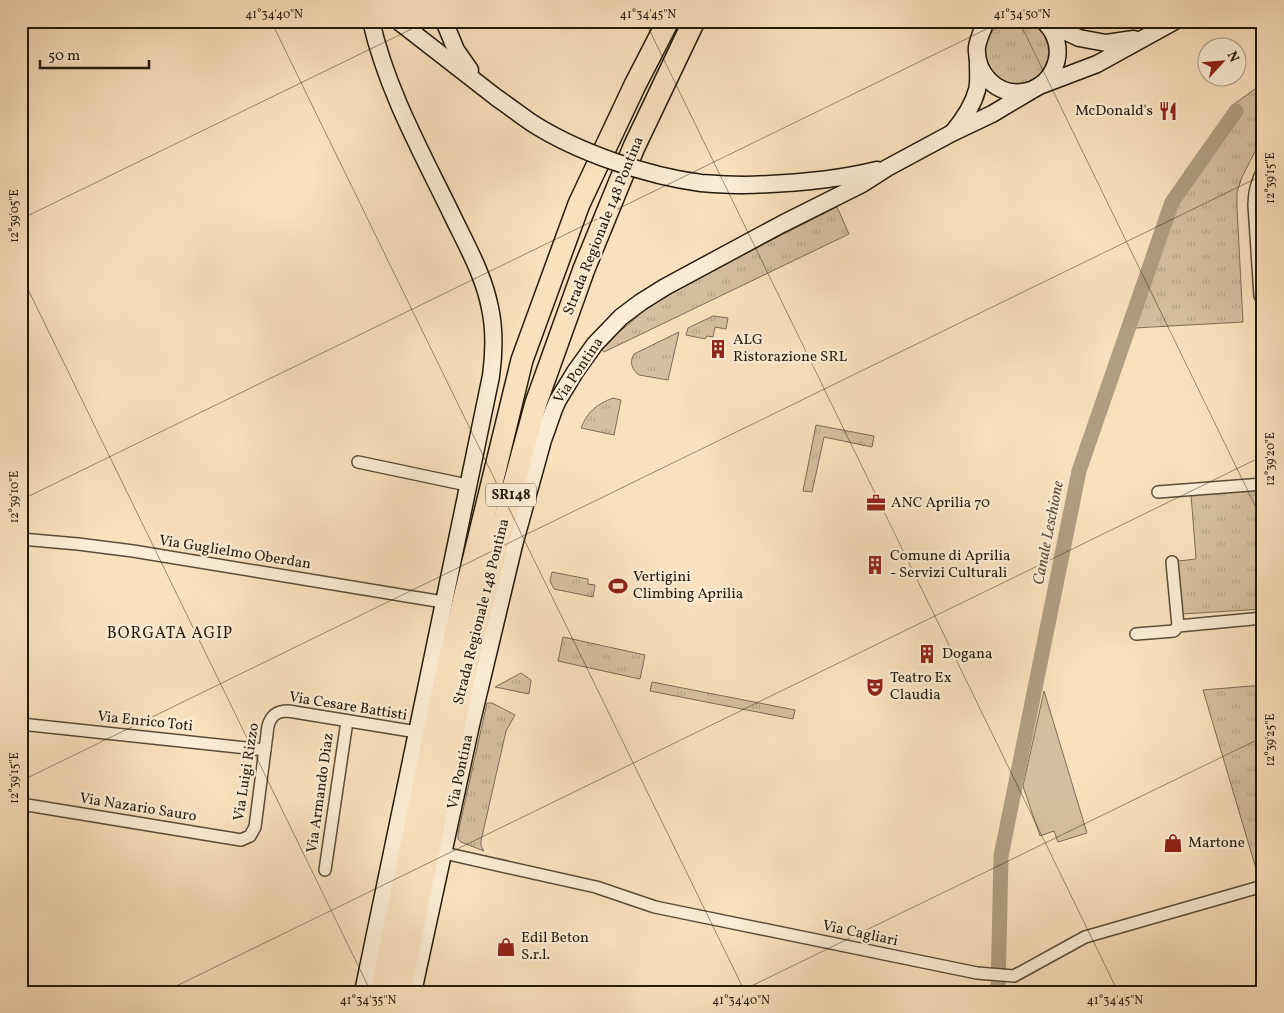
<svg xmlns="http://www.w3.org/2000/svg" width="1284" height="1013" font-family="Vollkorn,serif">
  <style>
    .grass { fill: url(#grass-tufts); stroke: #7d6c56 }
    .green { fill: #d6bfa0; stroke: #7d6c56 }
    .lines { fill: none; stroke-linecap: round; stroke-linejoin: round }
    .canal { stroke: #b19d82; stroke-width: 15 }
    .street-casing { stroke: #5a4c39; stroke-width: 14 }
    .secondary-casing { stroke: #241a0d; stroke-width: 19 }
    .highway-casing { stroke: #241a0d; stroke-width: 24 }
    .street { stroke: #fcecd5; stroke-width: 11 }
    .secondary { stroke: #fcecd5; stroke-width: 16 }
    .highway { stroke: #fae1be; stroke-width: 21 }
    .secondary-bridge-casing { stroke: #241a0d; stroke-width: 19; stroke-linecap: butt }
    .secondary-bridge { stroke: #fcecd5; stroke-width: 16 }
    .ticks { fill: none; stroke: #241a0d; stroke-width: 1; stroke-opacity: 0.45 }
    .labels { text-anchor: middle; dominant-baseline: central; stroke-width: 4.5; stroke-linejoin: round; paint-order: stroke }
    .shield { fill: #fcecd5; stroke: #655949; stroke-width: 1 }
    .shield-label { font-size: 14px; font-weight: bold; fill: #241a0d }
    .poi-label { font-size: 15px; fill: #241a0d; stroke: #fcecd5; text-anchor: start }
    .street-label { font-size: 15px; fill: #241a0d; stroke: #fcecd5 }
    .water-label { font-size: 16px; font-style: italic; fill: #5c4e3c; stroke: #fcecd5 }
    .neighbourhood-label { font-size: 16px; letter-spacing: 1px; fill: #241a0d; stroke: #fcecd5 }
    .neatline { fill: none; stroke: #241a0d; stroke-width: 2 }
    .ticks-label { font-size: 12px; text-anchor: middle; fill: #241a0d }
  </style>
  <defs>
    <pattern id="grass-tufts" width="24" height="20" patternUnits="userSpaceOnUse" patternTransform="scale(1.25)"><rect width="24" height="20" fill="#d6bfa0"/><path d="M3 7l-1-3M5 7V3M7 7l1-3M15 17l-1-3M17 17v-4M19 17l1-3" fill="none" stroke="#b8a489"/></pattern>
  </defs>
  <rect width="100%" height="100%" fill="#fae1be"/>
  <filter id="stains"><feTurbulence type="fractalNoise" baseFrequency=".004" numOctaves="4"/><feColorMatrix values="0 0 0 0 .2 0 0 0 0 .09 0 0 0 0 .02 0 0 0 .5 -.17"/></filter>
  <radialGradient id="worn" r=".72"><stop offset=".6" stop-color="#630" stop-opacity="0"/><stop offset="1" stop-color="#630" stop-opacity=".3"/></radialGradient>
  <!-- grass -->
  <g class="grass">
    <circle cx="1018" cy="52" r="33"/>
    <polygon points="1263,83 1263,136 1242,177 1237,192 1237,208 1243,322 1134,328 1176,203 1240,113 1233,105"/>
    <polygon points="837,207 849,234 604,352 602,350 618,333 638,316 636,312 689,282"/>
    <polygon points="713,316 728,318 726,329 715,327 713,337 707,336 705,339 686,335 688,328"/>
    <path d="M679 332 668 380 639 375C632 370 629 362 634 354Z"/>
    <path d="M613 398 621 400 614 435 581 428C587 412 597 404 613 398Z"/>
    <polygon points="816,425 874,436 872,447 824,437 812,492 803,491"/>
    <polygon points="1263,489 1263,609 1182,614 1178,561 1196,559 1191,494"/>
    <polygon points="552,572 588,579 588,584 595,585 593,597 554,589 550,581"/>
    <polygon points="563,637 645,655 640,679 558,661"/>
    <polygon points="521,673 531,680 529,694 495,687"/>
    <polygon points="652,682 795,710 793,719 650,691"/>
    <polygon points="1263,685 1263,871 1257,872 1203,690"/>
    <polygon points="487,703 492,703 515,715 506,731 481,841 481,846 484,851 461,842 458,839 458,833"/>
  </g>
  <!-- green -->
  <polygon class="green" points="1044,691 1087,833 1058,842 1054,831 1040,836 1023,786"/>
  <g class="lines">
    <!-- canal -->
    <polyline class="canal" points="998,992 1001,856 1079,471 1172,202 1236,111"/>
    <!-- street casing -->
    <g class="street-casing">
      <g id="street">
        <path d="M1263 170C1257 181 1254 192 1254 205L1260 296H1263"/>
        <polyline points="358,462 467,485"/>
        <polyline points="1158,492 1263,484"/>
        <polyline points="21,539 78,544 133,551 443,602"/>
        <polyline points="1172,562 1178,626"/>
        <polyline points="1136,634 1174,631 1178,626 1263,618"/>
        <polyline points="21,724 265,750"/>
        <path d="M21 804 241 840 250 836 255 827 268 726C271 715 277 711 288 711L417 732"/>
        <polyline points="444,853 596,887 655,907 977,973 1014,976 1085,937 1263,886"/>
        <polyline points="325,870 347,721"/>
      </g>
    </g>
    <!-- secondary casing -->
    <g class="secondary-casing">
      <g id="secondary">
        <polyline points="398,21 497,98"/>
        <polyline points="444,21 456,50 470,70"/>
        <path d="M986 21C983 29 978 39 977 47 975 72 996 96 1023 92 1050 88 1066 58 1053 33 1051 29 1047 25 1044 21"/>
        <polyline points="1045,22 1079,38 1106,43 1134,39"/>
        <path d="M953 132C963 120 973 105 977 90 979 82 978 71 978 63"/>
        <path d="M743 185C788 184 833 181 877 170"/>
        <path d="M363 992 491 376C494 354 495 331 490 308 484 276 467 246 453 217 422 153 387 91 371 21"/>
        <polyline points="413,992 471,725 514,545 543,440 554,409 558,400 575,372 595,344 621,317 641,302 665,287 782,224 862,184 887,168 952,133 992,114 1039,86 1097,64 1175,21"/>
      </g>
    </g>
    <!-- highway casing -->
    <g class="highway-casing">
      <g id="highway">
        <polyline points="381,992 448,664 522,360 579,204 635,85 668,21"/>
        <polyline points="400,992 467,664 495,554 536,403 584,269 634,147 694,21"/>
      </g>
    </g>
    <!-- street -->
    <use href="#street" class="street"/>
    <!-- secondary -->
    <use href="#secondary" class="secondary"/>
    <!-- highway -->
    <use href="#highway" class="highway"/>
    <!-- secondary-bridge casing -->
    <g class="secondary-bridge-casing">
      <path id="secondary-bridge" d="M497 98C509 106 520 115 532 123 577 152 647 176 701 183 714 184 729 185 743 185"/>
    </g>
    <!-- secondary-bridge -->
    <use href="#secondary-bridge" class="secondary-bridge"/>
  </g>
  <!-- ticks -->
  <path class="ticks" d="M271 21 745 992M645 21 1118 992M1019 21 1263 522M21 219 428 21M21 275 371 992M21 500 1003 21M21 781 1263 175M164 992 1263 456M739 992 1263 737"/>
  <!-- icons -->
  <defs>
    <g id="restaurant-bare" transform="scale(1.5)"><path d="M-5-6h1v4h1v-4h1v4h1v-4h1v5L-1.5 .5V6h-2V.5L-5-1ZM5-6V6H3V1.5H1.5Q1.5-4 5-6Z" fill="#8f2418" stroke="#fcecd5" stroke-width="2.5" paint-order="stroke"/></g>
    <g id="building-bare" transform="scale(1.5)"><path d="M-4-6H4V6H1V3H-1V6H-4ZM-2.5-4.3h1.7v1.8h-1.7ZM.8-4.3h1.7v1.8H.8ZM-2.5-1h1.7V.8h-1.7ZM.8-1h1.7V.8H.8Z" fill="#8f2418" stroke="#fcecd5" stroke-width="2.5" paint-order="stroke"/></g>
    <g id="office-bare" transform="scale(1.5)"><path d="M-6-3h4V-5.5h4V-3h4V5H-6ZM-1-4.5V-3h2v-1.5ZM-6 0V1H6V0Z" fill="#8f2418" stroke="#fcecd5" stroke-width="2.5" paint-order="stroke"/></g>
    <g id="stadium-bare" transform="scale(1.5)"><path d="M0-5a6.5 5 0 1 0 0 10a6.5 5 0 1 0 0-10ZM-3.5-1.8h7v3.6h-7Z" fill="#8f2418" stroke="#fcecd5" stroke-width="2.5" paint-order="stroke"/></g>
    <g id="theatre-bare" transform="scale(1.5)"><path d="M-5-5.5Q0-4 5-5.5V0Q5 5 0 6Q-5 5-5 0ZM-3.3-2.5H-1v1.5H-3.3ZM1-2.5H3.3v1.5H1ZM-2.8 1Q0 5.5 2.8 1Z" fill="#8f2418" stroke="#fcecd5" stroke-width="2.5" paint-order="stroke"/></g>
    <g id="shop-bare" transform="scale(1.5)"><path d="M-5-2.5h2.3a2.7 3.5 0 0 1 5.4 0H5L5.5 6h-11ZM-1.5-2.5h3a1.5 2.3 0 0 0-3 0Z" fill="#8f2418" stroke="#fcecd5" stroke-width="2.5" paint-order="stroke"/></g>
  </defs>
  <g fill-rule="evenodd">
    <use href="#restaurant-bare" x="1168" y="111"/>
    <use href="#building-bare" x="718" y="349"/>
    <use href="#office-bare" x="876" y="503"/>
    <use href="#building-bare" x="875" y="565"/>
    <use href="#stadium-bare" x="618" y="586"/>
    <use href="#building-bare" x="927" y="654"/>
    <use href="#theatre-bare" x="875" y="687"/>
    <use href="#shop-bare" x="1173" y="843"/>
    <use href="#shop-bare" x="506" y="947"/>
  </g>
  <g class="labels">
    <!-- shield labels -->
    <rect class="shield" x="486" y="483.5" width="50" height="23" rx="4"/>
    <g class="shield-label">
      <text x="511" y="495">SR148</text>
    </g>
    <!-- poi labels -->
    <g class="poi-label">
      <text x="1153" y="111" text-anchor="end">McDonald's</text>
      <text x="733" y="340">ALG<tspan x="733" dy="17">Ristorazione SRL</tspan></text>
      <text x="891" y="503">ANC Aprilia 70</text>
      <text x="890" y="556">Comune di Aprilia<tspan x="890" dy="17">- Servizi Culturali</tspan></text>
      <text x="633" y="577">Vertigini<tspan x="633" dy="17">Climbing Aprilia</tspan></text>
      <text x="942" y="654">Dogana</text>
      <text x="890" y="678">Teatro Ex<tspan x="890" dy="17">Claudia</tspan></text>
      <text x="1188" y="843">Martone</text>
      <text x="521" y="938">Edil Beton<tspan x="521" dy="17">S.r.l.</tspan></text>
    </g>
    <!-- street labels -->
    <g class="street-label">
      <text transform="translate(604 226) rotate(-68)">Strada Regionale 148 Pontina</text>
      <text transform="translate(579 371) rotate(-56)">Via Pontina</text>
      <text transform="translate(235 553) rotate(9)">Via Guglielmo Oberdan</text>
      <text transform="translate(482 612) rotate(-76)">Strada Regionale 148 Pontina</text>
      <text transform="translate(348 707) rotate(9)">Via Cesare Battisti</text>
      <text transform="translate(145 722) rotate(6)">Via Enrico Toti</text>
      <text transform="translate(247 772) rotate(-81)">Via Luigi Rizzo</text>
      <text transform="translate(461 772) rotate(-78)">Via Pontina</text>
      <text transform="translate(321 793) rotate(-82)">Via Armando Diaz</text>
      <text transform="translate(138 808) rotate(9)">Via Nazario Sauro</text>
      <text transform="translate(860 934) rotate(12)">Via Cagliari</text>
    </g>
    <!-- water labels -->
    <g class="water-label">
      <text transform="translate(1049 533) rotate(-79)">Canale Leschione</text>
    </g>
    <!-- neighbourhood labels -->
    <g class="neighbourhood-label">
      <text x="170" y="634">BORGATA AGIP</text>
    </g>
  </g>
  <!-- margin -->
  <rect width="1284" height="1013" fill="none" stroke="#fae1be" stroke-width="55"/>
  <!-- north arrow -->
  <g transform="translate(1222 62) rotate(64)"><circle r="24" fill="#fcecd5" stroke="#a69885"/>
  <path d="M0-4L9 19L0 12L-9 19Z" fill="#8f2418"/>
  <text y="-8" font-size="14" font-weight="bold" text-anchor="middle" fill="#241a0d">N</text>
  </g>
  <!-- scale -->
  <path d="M40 60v8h109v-8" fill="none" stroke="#241a0d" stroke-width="2.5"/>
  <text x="48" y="60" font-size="15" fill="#241a0d" stroke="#fcecd5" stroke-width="4" paint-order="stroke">50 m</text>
  <rect x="28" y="28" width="1228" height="958" class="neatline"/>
  <g class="ticks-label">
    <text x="274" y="18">41°34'40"N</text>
    <text x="648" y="18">41°34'45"N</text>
    <text x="1022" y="18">41°34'50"N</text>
    <text transform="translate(1270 178) rotate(-90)" y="4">12°39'15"E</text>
    <text transform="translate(14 216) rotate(-90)" y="4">12°39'05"E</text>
    <text transform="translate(1270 459) rotate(-90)" y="4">12°39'20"E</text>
    <text transform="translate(14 497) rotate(-90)" y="4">12°39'10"E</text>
    <text transform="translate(1270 740) rotate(-90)" y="4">12°39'25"E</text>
    <text transform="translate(14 778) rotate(-90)" y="4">12°39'15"E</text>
    <text x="368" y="1004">41°34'35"N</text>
    <text x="741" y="1004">41°34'40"N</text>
    <text x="1115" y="1004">41°34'45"N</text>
  </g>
  <rect width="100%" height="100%" filter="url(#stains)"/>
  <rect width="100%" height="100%" fill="url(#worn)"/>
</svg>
